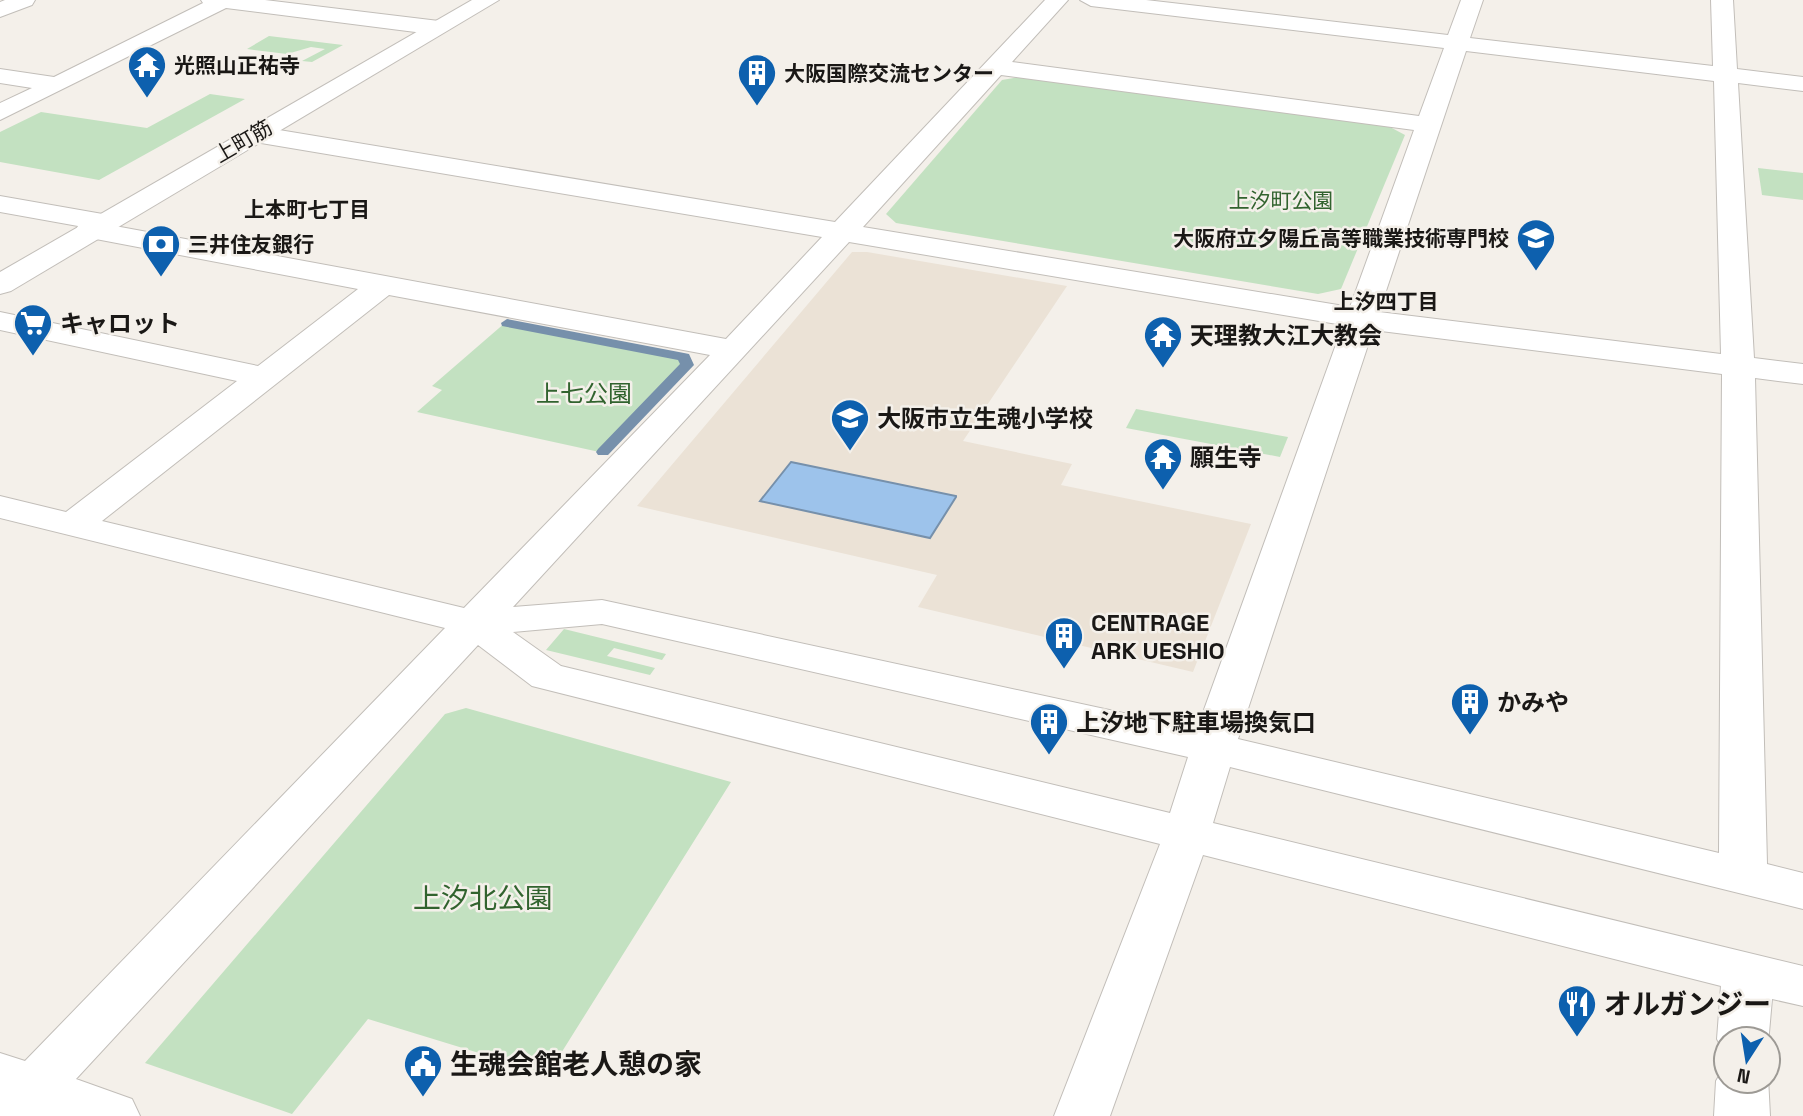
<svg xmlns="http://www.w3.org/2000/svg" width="1803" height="1116" font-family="'Space Grotesk','Noto Sans JP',sans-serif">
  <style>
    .built { fill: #ebe2d6 }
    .green { fill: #c3e1c1 }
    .water { fill: #9dc3eb; stroke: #7690ab; stroke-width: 2 }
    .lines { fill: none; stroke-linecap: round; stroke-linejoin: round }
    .stream { fill: #7690ab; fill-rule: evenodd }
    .minor-casing { stroke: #c2beb9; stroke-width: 2 }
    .major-casing { stroke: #c2beb9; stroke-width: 2 }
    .minor { fill: #fff; fill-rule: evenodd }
    .major { fill: #fff; fill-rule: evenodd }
    .labels { text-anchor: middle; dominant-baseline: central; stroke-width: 5; stroke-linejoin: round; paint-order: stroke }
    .far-poi-label { font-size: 21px; font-weight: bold; fill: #1a1816; stroke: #f4f0ea; text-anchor: start }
    .far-street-label { font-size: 21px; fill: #1a1816; stroke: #f4f0ea }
    .far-park-label { font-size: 21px; fill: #31632e; stroke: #f4f0ea }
    .far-neighbourhood-label { font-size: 21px; font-weight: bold; fill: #1a1816; stroke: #f4f0ea }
    .poi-label { font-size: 24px; font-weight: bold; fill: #1a1816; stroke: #f4f0ea; text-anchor: start }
    .park-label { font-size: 24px; fill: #31632e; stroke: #f4f0ea }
    .near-park-label { font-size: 28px; fill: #31632e; stroke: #f4f0ea }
    .near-poi-label { font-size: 28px; font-weight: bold; fill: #1a1816; stroke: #f4f0ea; text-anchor: start }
  </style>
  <rect width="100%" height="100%" fill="#f4f0ea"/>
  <!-- built -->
  <polygon class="built" points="852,252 867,252 1067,286 963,441 1072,464 1061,485 1251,524 1193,672 918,607 937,575 637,506"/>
  <!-- green -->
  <g class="green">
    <polygon points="269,36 343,45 312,62 302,61 325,49 311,47 287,54 247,49"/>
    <polygon points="1019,77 1390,127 1405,135 1341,289 1318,294 896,223 886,214 1002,80"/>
    <polygon points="210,94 245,99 99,180 0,162 0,132 41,112 147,128"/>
    <polygon points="1758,168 1803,173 1803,200 1762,195"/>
    <polygon points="506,322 686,357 689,365 604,453 417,412 442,390 432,386"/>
    <polygon points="1136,409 1288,437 1280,457 1126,428"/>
    <polygon points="564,629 666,654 662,660 614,648 607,656 655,668 650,675 546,650"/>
    <polygon points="466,708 731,782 548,1074 368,1019 292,1114 145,1063 445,714"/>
  </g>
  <!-- water -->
  <polygon class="water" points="791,462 956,496 956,497 930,538 760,501"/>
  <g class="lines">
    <!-- stream -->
    <polygon class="stream" points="507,319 684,353 689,354 694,365 608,455 598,455 596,452 598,449 680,364 678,360 502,326 501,323"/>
    <!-- minor casing -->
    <g class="minor-casing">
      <g id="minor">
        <polygon points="5,0 35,0 32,5 0,17 0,2"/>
        <polygon points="201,0 265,0 439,21 450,28 439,35 226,8 0,120 0,103 32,88 0,83 0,69 54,77 203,3"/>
        <path d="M1045 0H1068L1012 62 1419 116 1444 48 1091 6 1080 0H1146L1448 35 1461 0H1483L1470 38 1713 66 1711 0H1733L1737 69 1803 77V91L1738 83 1754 358 1803 364V384L1755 378 1767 864 1803 873V909L1230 767 1213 823 1803 966V1006L1772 999 1768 1044V1039H1726L1725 1054 1717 1039 1721 986 1203 855 1110 1116H1054L1160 844 532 686 478 645 76 1079 132 1099 140 1116H0V1053L25 1061 445 628 0 518V496L66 512 237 381 0 330V312L258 366 358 289 80 236 76 230 78 226 0 212V196L114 216 118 222 115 226 726 339 822 237 255 142 246 139 242 134 246 129 255 126 835 222ZM1466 51 1714 81 1721 354 1379 312ZM1001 75 1414 130 1350 307 863 227ZM849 242 1343 325 1197 729 602 600 513 607ZM389 295 710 355 464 608 102 521ZM1373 330 1722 374 1719 853 1238 739ZM602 624 1188 757 1170 813 561 666 513 632Z"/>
        <polygon points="1726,1064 1726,1081 1768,1081 1768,1077 1770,1116 1714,1116 1716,1081"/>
      </g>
    </g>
    <!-- major casing -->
    <g class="major-casing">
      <polygon id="major" points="472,0 499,0 11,291 0,294 0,272"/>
    </g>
    <!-- minor -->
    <use href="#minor" class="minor"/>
    <!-- major -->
    <use href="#major" class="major"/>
  </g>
  <!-- icons -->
  <defs>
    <g id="temple-pin" transform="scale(2.0125)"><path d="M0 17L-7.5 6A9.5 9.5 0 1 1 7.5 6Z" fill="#0d60ae" stroke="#f4f0ea"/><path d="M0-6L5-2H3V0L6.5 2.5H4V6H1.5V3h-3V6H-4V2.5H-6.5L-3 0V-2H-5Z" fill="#fff"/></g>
    <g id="building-pin" transform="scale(2.0125)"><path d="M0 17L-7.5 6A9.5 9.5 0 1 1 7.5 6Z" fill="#0d60ae" stroke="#f4f0ea"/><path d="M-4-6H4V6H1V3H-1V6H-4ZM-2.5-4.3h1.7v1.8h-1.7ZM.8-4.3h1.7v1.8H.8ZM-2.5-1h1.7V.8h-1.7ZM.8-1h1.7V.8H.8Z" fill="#fff"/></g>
    <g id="school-pin" transform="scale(2.0125)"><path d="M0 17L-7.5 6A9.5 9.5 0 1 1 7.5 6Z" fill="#0d60ae" stroke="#f4f0ea"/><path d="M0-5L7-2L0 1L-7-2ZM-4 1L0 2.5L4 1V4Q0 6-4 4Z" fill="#fff"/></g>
    <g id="bank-pin" transform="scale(2.0125)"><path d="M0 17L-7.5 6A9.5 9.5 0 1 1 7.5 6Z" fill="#0d60ae" stroke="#f4f0ea"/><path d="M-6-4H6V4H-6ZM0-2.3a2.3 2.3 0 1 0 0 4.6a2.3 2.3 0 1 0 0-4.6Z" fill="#fff"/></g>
    <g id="supermarket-pin" transform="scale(2.0125)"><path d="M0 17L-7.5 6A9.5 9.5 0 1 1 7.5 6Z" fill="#0d60ae" stroke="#f4f0ea"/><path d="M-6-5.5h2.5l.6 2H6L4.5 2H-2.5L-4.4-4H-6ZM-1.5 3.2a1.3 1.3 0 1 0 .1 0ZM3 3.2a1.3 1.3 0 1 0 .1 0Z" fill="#fff"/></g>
    <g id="restaurant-pin" transform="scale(2.0125)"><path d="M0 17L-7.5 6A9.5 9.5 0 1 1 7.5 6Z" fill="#0d60ae" stroke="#f4f0ea"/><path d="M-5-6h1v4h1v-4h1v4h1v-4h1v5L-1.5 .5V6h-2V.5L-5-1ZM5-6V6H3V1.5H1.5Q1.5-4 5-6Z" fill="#fff"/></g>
    <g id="civic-pin" transform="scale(2.0125)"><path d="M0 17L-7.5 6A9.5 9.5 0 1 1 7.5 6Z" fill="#0d60ae" stroke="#f4f0ea"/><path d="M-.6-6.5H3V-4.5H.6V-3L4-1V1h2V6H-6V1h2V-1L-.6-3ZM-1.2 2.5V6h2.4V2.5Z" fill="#fff"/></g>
  </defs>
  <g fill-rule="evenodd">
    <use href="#temple-pin" x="147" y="65"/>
    <use href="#building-pin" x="757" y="73"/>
    <use href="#school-pin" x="1536" y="238"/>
    <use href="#bank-pin" x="161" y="244"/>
    <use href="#supermarket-pin" x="33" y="323"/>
    <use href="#temple-pin" x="1163" y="335"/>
    <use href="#school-pin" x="850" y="418"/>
    <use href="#temple-pin" x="1163" y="457"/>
    <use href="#building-pin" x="1064" y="636"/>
    <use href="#building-pin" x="1470" y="702"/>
    <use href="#building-pin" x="1049" y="722"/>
    <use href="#restaurant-pin" x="1577" y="1004"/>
    <use href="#civic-pin" x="423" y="1064"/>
  </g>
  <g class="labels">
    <!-- far-poi labels -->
    <g class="far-poi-label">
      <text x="174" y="65">光照山正祐寺</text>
      <text x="784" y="73">大阪国際交流センター</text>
      <text x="1509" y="238" text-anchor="end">大阪府立夕陽丘高等職業技術専門校</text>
      <text x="188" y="244">三井住友銀行</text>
    </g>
    <!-- far-street labels -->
    <g class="far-street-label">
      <text transform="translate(243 141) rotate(-30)">上町筋</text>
    </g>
    <!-- far-park labels -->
    <g class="far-park-label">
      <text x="1281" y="200">上汐町公園</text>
    </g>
    <!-- far-neighbourhood labels -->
    <g class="far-neighbourhood-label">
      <text x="307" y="209">上本町七丁目</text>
      <text x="1386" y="301">上汐四丁目</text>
    </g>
    <!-- poi labels -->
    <g class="poi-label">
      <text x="60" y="323">キャロット</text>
      <text x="1190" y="335">天理教大江大教会</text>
      <text x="877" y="418">大阪市立生魂小学校</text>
      <text x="1190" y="457">願生寺</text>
      <text x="1091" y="622">CENTRAGE<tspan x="1091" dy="28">ARK UESHIO</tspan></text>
      <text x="1497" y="702">かみや</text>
      <text x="1076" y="722">上汐地下駐車場換気口</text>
    </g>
    <!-- park labels -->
    <g class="park-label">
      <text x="584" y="393">上七公園</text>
    </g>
    <!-- near-park labels -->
    <g class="near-park-label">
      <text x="483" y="898">上汐北公園</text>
    </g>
    <!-- near-poi labels -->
    <g class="near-poi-label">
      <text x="1604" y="1004">オルガンジー</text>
      <text x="450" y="1064">生魂会館老人憩の家</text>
    </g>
  </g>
  <!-- north arrow -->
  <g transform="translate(1747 1060) rotate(192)"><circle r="33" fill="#f4f0ea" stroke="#9d9a95" stroke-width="2"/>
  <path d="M0-5L12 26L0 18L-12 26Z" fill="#0d60ae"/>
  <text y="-10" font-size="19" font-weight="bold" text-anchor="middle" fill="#1a1816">N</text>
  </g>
</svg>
